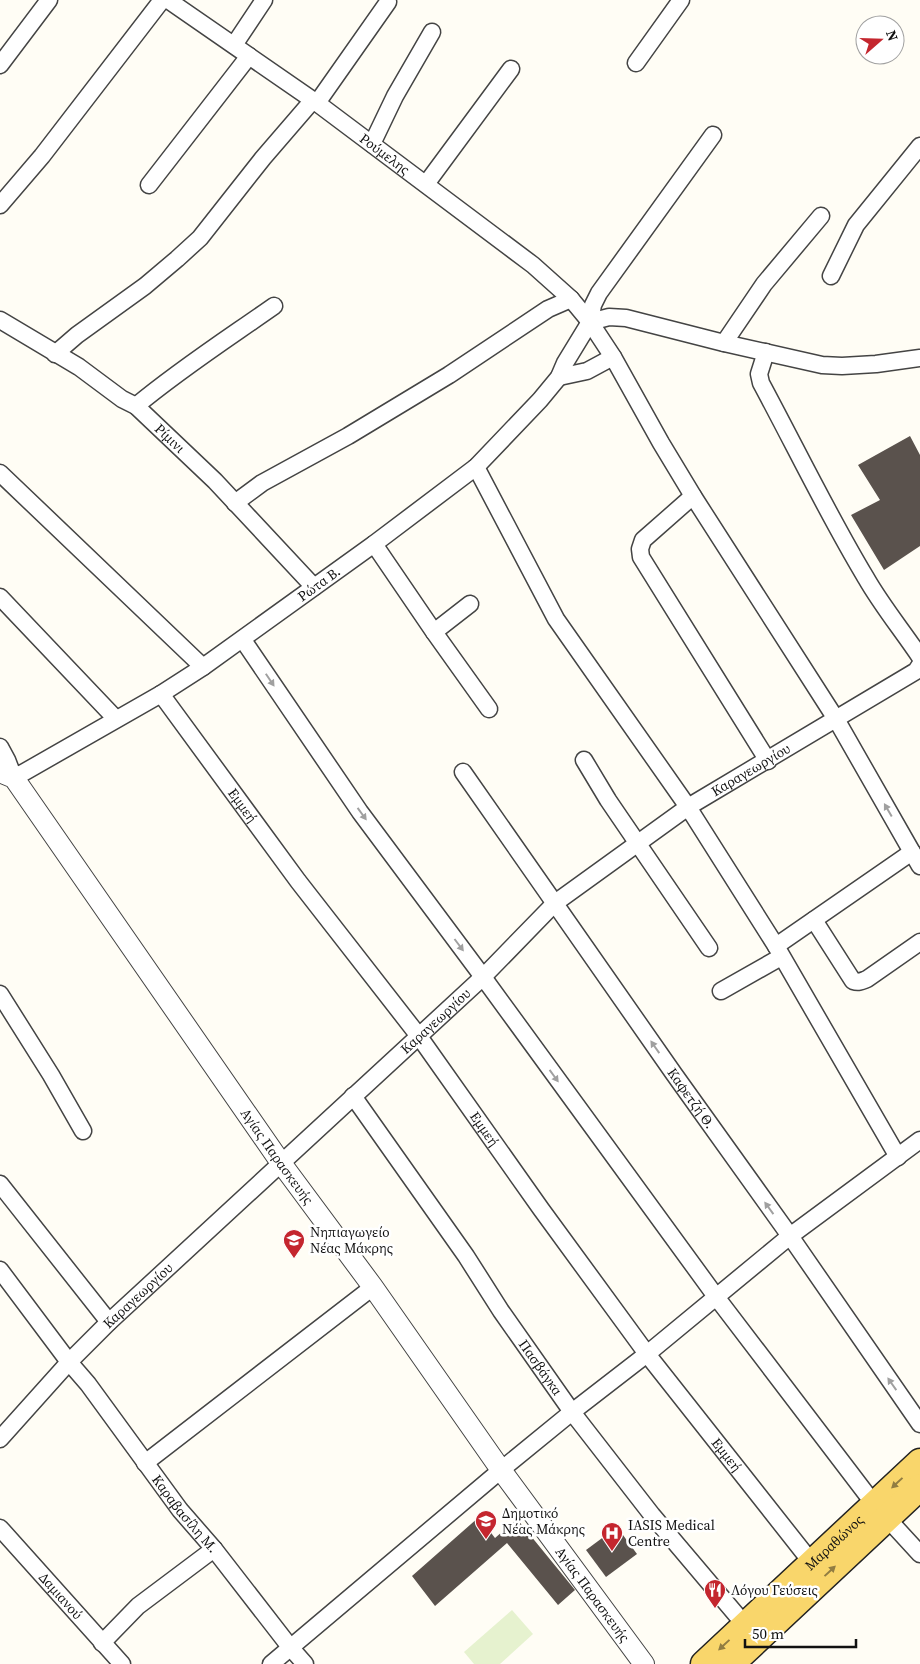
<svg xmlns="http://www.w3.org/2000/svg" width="920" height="1664" font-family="'Source Serif 4',serif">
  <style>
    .pitch { fill: #e6f2cf }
    .building { fill: #5a524d }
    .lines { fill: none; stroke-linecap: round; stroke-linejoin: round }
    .minor-casing { stroke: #444; stroke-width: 19 }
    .tertiary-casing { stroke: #444; stroke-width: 22 }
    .primary-casing { stroke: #222; stroke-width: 29 }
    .minor { stroke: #fff; stroke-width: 16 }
    .tertiary { stroke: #fff; stroke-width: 20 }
    .primary { stroke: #f9d66b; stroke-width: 26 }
    .oneway { fill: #a0a0a0 }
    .oneway2 { fill: #917d42 }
    .labels { text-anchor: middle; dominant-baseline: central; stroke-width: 5; stroke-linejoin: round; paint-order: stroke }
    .street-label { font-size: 14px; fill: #111; stroke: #fff }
    .poi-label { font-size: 14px; fill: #111; stroke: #fff; text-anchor: start }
  </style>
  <rect width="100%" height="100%" fill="#fffdf5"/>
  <!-- pitch -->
  <polygon class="pitch" points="512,1610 533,1634 500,1664 474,1664 464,1652"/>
  <!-- building -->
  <g class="building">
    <polygon points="910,436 920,455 920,546 884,570 851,515 880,500 858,465"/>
    <polygon points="479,1517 495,1538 517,1519 575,1590 558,1605 507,1543 435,1606 412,1576"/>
    <polygon points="617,1527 637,1554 606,1577 586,1550"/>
  </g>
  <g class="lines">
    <!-- minor casing -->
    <g class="minor-casing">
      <g id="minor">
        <path id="s1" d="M168 0 317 103 533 265 571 299 590 322 613 357 661 443 693 496 836 719 920 866"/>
        <polyline points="234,45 264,0"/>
        <polyline points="636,63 681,0"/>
        <polyline points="0,65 49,0"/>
        <polyline points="317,103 388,2"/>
        <polyline points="372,144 395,96 432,32"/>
        <polyline points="426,184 511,69"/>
        <polyline points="149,185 249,56"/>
        <polyline points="0,205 42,156 162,0"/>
        <polyline points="831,276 856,225 920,146"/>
        <path id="s2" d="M0 320 79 367 122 399 136 406 215 481 314 587"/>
        <polyline points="590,322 609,317 626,318 724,343 822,365 842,366 876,364 920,358"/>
        <polyline points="724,343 764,284 821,216"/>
        <path d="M766 352 759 374 761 383C796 448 828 515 866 578 882 606 902 630 920 657"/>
        <polyline points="55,354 77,335 145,286 177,259 200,238 263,158 313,100"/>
        <polyline points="559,377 587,371 613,357"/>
        <path d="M136 406C179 370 227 339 274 306"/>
        <polyline points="476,467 556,619 688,807 776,946 898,1157"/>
        <polyline points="0,473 203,667"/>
        <polyline points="693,496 643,540 640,549 641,557 768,761"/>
        <polyline points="235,503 262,483 348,436 449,375 548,309 571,299"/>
        <polyline points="374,544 434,632 489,709"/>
        <polyline points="0,597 116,719"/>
        <polyline points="434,632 470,604"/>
        <polyline points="243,640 360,812 483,977 717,1298 874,1504 920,1554"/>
        <path id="s3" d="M161 694 298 881 418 1035 541 1209 647 1354 812 1563"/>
        <path id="s4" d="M0 747 7 760 14 778 161 694 203 667 374 544 476 467 540 400 559 377 565 363 590 322 593 305 599 293 713 135"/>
        <polyline points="584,760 608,800 709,948"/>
        <path id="s5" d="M463 772 674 1074 790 1236 920 1424"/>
        <path d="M814 920 853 981C859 983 862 981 867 979L920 942"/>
        <polyline points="776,946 912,852"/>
        <polyline points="721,991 781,957"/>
        <polyline points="0,994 51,1075 83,1131"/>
        <path id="s6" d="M353 1096 466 1256 501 1311 572 1412 652 1515 745 1625"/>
        <polyline points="0,1184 109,1322"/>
        <path id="s7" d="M0 1270 69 1362 88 1384 180 1510 214 1549 290 1647 305 1664"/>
        <path id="s8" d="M0 1439 69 1362 109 1322 483 977 555 903 688 807 916 671 920 665"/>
        <polyline points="145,1463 373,1287"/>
        <path id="s9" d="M0 1528 122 1664"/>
        <polyline points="102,1643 138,1606 214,1549"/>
        <polyline points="271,1664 501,1470 572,1412 647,1354 790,1236 920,1140"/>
      </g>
    </g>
    <!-- tertiary casing -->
    <g class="tertiary-casing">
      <g id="tertiary">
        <path id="s10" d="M0 772 14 778 281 1163 373 1287 501 1470 644 1664"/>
      </g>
    </g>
    <!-- primary casing -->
    <g class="primary-casing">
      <g id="primary">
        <path id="s11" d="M704 1664 920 1462"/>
        <polyline points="731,1664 920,1487"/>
      </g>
    </g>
    <!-- minor -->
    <use href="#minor" class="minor"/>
    <!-- tertiary -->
    <use href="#tertiary" class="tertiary"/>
    <!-- primary -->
    <use href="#primary" class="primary"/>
  </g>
  <!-- one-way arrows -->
  <defs><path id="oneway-solid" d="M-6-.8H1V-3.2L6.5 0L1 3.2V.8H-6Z" transform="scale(1.25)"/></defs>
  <g class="oneway">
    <use href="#oneway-solid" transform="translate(270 680) rotate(56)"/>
    <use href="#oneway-solid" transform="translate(888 810) rotate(-120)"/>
    <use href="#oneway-solid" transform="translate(362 814) rotate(54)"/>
    <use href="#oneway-solid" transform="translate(459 945) rotate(53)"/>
    <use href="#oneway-solid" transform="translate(655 1047) rotate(-125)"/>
    <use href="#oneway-solid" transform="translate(554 1076) rotate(54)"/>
    <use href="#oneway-solid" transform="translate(769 1208) rotate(-126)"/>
    <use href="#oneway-solid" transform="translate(892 1384) rotate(-125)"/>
  </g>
  <g class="oneway2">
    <use href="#oneway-solid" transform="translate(897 1483) rotate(137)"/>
    <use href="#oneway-solid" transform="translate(830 1571) rotate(-43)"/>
    <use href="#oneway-solid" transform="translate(724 1645) rotate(137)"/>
  </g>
  <!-- icons -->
  <defs>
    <g id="school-pin" transform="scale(1.125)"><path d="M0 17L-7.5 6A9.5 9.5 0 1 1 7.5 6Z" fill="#c4262e" stroke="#fff"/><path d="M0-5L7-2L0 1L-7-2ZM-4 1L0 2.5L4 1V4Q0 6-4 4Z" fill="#fff"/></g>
    <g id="hospital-pin" transform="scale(1.125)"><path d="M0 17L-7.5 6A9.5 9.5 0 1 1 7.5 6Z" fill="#c4262e" stroke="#fff"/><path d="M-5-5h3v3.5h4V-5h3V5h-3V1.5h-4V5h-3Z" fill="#fff"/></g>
    <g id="restaurant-pin" transform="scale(1.125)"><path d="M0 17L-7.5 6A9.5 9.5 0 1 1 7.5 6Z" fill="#c4262e" stroke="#fff"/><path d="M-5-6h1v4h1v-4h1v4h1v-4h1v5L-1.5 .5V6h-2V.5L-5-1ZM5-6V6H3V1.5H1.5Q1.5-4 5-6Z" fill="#fff"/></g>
  </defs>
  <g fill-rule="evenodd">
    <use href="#school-pin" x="294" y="1240"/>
    <use href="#school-pin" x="486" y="1521"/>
    <use href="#hospital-pin" x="612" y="1533"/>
    <use href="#restaurant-pin" x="715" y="1590"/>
  </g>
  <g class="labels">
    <!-- street labels -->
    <g class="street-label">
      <text stroke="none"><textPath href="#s1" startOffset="266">Ρούμελης</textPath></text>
      <text stroke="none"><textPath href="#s2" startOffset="208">Ρίμινι</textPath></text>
      <text stroke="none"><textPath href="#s4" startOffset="396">Ρώτα Β.</textPath></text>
      <text stroke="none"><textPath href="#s8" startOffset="1009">Καραγεωργίου</textPath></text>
      <text stroke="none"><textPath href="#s3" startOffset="138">Εμμεή</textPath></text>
      <text stroke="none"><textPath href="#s8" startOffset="604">Καραγεωργίου</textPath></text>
      <text stroke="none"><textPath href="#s5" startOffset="398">Καφετζή Θ.</textPath></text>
      <text stroke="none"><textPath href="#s3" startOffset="542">Εμμεή</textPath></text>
      <text stroke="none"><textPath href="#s10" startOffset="476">Αγίας Παρασκευής</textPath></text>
      <text stroke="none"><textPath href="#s8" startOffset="199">Καραγεωργίου</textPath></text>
      <text stroke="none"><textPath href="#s6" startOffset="330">Πασβάγκα</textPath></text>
      <text stroke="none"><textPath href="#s3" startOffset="948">Εμμεή</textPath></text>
      <text stroke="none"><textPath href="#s7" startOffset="306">Καραβασίλη Μ.</textPath></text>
      <text stroke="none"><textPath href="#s11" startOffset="178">Μαραθώνος</textPath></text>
      <text stroke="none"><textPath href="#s10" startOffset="1016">Αγίας Παρασκευής</textPath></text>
      <text stroke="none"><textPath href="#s9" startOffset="91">Δαμιανού</textPath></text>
    </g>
    <!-- poi labels -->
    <g class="poi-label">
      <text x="310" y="1232">Νηπιαγωγείο<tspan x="310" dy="16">Νέας Μάκρης</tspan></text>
      <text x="502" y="1513">Δημοτικό<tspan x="502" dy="16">Νέας Μάκρης</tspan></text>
      <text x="628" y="1525">IASIS Medical<tspan x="628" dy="16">Centre</tspan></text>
      <text x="731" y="1590">Λόγου Γεύσεις</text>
    </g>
  </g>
  <!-- north arrow -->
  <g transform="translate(880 40) rotate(70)"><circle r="24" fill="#ffffff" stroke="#a0a0a0"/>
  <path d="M0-4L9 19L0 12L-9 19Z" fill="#c4262e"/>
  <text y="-8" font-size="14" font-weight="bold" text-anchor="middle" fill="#111111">N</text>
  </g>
  <!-- scale -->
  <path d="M745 1639v8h111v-8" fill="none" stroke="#111111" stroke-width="2.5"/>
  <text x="752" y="1639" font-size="15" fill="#111111" stroke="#ffffff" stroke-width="4" paint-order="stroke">50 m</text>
</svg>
